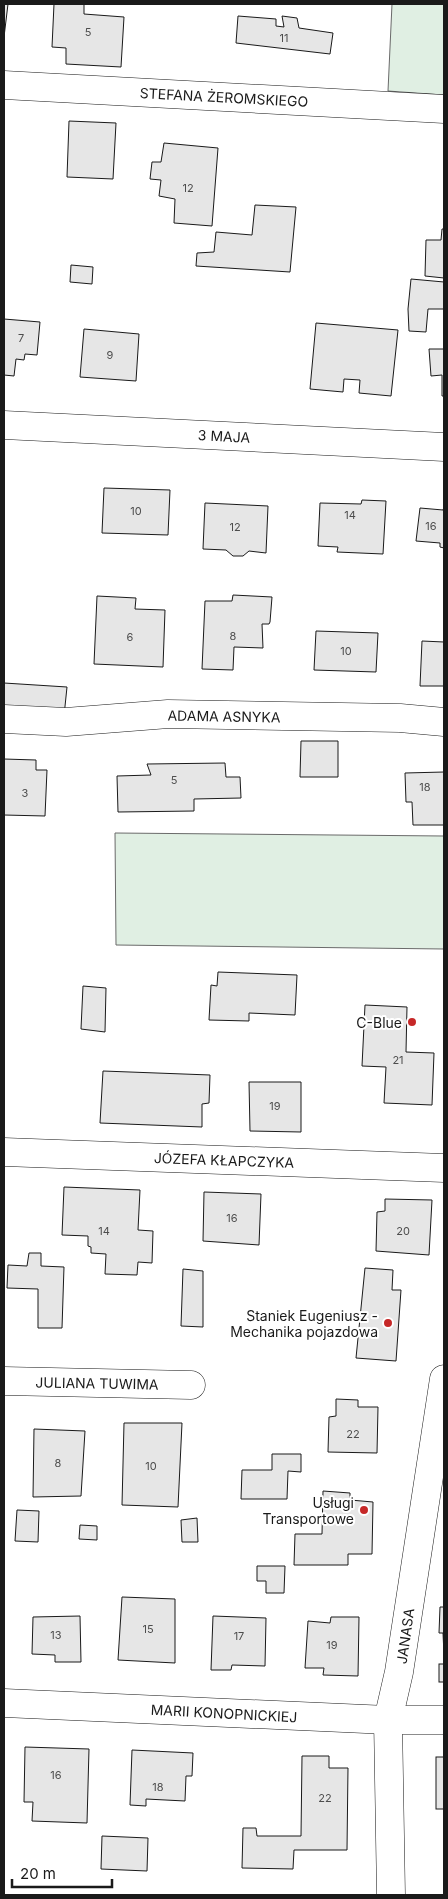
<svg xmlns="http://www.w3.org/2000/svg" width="448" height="1899" font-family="Inter,sans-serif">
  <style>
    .green { fill: #e0efe3; stroke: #6a6a6a }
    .building { fill: #e6e6e6; stroke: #1a1a1a }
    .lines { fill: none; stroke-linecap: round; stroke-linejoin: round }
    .minor-casing { stroke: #1a1a1a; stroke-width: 29 }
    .minor { stroke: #fff; stroke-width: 28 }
    .poi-dot { fill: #c62828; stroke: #fff; stroke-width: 2 }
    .labels { text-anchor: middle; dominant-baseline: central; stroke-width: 4; stroke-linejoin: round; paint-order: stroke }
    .number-label { font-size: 11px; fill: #4d4d4d }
    .street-label { font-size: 14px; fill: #1a1a1a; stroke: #fff }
    .poi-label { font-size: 14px; fill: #1a1a1a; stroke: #fff; text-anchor: end }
  </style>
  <rect width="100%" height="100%" fill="#fff"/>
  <!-- green -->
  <g class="green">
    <polygon points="392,4 444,4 444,95 388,91"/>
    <polygon points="115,833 444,836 444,949 116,945"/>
  </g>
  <!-- building -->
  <g class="building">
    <polygon points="4,4 8,4 4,37"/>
    <polygon points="54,4 84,4 84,14 124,17 121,67 66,64 66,48 52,47"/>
    <polygon points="238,16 276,19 276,26 284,27 282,16 297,18 299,28 333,33 330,54 236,43"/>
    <polygon points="69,121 116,123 113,179 67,177"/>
    <polygon points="164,143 218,148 212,226 174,223 175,199 159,196 161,180 150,179 152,162 161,162"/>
    <polygon points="255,205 296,207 290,272 196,266 197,253 214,252 216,232 252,235"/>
    <polygon points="442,229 444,229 444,278 425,276 426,240 441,240"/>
    <polygon points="71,265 93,267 92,284 70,282"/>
    <polygon points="411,279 444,282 444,309 428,309 426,332 409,331 408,309"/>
    <polygon points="4,319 40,322 37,355 25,354 24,360 16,359 14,376 4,375"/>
    <polygon points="316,323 398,330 391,396 359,393 360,380 344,379 343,392 310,389"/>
    <polygon points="84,329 139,334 136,381 80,377"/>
    <polygon points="429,349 444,349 444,396 442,396 442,375 431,376"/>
    <polygon points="104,488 170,490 168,535 102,533"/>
    <polygon points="362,500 386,501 383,554 337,552 338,547 318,546 320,503 361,504"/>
    <polygon points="205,503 268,506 266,553 249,551 243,556 233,556 226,550 203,549"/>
    <polygon points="444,507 444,548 440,547 440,543 416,541 420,508 443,510"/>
    <polygon points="233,595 272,597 270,622 269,624 262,624 263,648 234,647 233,670 202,669 205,601 232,601"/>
    <polygon points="97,596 136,598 135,609 165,610 163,667 94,664"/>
    <polygon points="316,631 378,633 376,672 314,670"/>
    <polygon points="422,641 444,642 444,686 420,686"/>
    <polygon points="4,683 67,687 64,716 4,713"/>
    <polygon points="301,741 338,741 338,777 300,777"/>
    <polygon points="4,759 36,760 36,770 47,770 45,816 4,815"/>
    <polygon points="225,763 226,777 240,777 241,798 194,799 194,811 118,812 117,776 151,775 147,764"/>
    <polygon points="444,772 444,825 413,825 412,802 406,802 405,773"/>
    <polygon points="218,972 297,975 295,1015 249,1013 249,1021 209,1020 211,985 217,986"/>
    <polygon points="83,986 106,988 105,1032 81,1029"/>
    <polygon points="365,1005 407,1007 406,1052 434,1053 432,1105 384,1103 386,1067 362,1066"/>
    <polygon points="103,1071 210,1075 209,1103 202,1104 202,1127 100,1123"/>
    <polygon points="249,1082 301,1082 301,1132 250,1131"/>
    <polygon points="64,1187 140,1190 138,1230 153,1231 152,1263 138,1262 137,1275 105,1274 106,1254 91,1253 91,1247 88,1246 88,1236 62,1235"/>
    <polygon points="204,1192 261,1194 259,1245 203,1241"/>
    <polygon points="385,1199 432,1200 429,1255 376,1251 377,1212 385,1211"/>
    <polygon points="29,1253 41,1253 41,1266 64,1267 62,1328 38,1328 38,1289 7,1288 8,1265 27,1266"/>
    <polygon points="365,1268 393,1270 392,1290 401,1290 396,1361 356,1358"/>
    <polygon points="183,1269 203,1271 203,1327 181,1326"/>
    <polygon points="336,1399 358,1400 358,1407 378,1407 377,1453 328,1452 329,1417 336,1416"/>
    <polygon points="124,1423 182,1423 178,1507 122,1505"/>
    <polygon points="34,1429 85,1431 81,1496 33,1497"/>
    <polygon points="272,1454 301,1454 301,1472 288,1471 287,1499 241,1499 242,1470 272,1470"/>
    <polygon points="323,1491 350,1493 350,1500 373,1502 372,1554 348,1554 348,1565 294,1565 295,1534 322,1534"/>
    <polygon points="17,1510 39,1511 38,1542 15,1541"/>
    <polygon points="197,1518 198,1542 182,1542 181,1520"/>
    <polygon points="80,1525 97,1526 97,1540 79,1539"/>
    <polygon points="257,1566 285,1566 284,1593 266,1593 266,1581 257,1581"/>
    <polygon points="122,1597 175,1599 175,1663 118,1660"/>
    <polygon points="440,1607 444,1607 444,1655 443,1633 439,1633"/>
    <polygon points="80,1616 81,1662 55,1662 55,1655 32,1654 33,1617"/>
    <polygon points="213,1616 266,1618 265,1666 232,1665 231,1670 211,1670"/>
    <polygon points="331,1617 359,1617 358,1676 323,1675 324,1668 305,1668 308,1621 330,1623"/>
    <rect x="439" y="1664" width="5" height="18"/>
    <polygon points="25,1747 89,1749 87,1823 32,1821 33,1802 24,1802"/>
    <polygon points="132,1750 193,1753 192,1776 186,1776 185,1801 146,1799 146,1806 130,1805"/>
    <polygon points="302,1756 329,1756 329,1768 348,1768 347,1850 294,1850 293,1869 242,1868 243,1828 256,1828 257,1836 301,1836"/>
    <rect x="436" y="1757" width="8" height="52"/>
    <polygon points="102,1836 148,1838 147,1871 101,1869"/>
  </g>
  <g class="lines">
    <!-- minor casing -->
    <g class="minor-casing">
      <g id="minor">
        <polyline points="4,85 444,109"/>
        <polyline points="4,425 444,447"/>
        <polyline points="4,719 66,722 168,714 400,718 444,722"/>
        <polyline points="4,1152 444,1168"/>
        <polyline points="4,1381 191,1385"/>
        <polyline points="4,1703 388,1720 444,1720"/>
        <polyline points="391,1895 388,1720 399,1672 444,1379"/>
      </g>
    </g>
    <!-- minor -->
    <use href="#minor" class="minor"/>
  </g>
  <!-- markers -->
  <g class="poi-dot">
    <circle cx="412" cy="1022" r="5"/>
    <circle cx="388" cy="1323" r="5"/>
    <circle cx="364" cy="1510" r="5"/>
  </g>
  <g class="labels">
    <!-- number labels -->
    <g class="number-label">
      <text x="88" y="32">5</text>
      <text x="284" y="38">11</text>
      <text x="188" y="188">12</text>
      <text x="21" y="338">7</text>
      <text x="110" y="355">9</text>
      <text x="136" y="511">10</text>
      <text x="350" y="515">14</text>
      <text x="431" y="526">16</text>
      <text x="235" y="527">12</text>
      <text x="233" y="636">8</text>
      <text x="130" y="637">6</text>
      <text x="346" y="651">10</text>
      <text x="174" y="780">5</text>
      <text x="425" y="787">18</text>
      <text x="25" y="793">3</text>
      <text x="398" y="1060">21</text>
      <text x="275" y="1106">19</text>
      <text x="232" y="1218">16</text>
      <text x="104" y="1231">14</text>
      <text x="403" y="1231">20</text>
      <text x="353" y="1434">22</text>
      <text x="58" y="1463">8</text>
      <text x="151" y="1466">10</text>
      <text x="148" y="1629">15</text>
      <text x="56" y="1635">13</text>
      <text x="239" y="1636">17</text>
      <text x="332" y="1645">19</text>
      <text x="56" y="1775">16</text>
      <text x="158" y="1787">18</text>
      <text x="325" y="1798">22</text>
    </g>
    <!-- street labels -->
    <g class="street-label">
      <text transform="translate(224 97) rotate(3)">STEFANA ŻEROMSKIEGO</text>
      <text transform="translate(224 436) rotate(3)">3 MAJA</text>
      <text transform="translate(224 716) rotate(1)">ADAMA ASNYKA</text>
      <text transform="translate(224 1160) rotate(2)">JÓZEFA KŁAPCZYKA</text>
      <text transform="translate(97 1383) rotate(1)">JULIANA TUWIMA</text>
      <text transform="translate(405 1636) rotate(-82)">JANASA</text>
      <text transform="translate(224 1713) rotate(3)">MARII KONOPNICKIEJ</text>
    </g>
    <!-- poi labels -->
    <g class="poi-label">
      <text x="402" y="1022">C-Blue</text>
      <text x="378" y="1315">Staniek Eugeniusz -<tspan x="378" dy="16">Mechanika pojazdowa</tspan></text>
      <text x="354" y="1502">Usługi<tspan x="354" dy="16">Transportowe</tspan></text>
    </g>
  </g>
  <!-- border -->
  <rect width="448" height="1899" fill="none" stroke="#1a1a1a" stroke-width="10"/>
  <!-- scale -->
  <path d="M12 1879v8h100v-8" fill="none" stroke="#1a1a1a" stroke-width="2.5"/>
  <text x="20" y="1879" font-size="15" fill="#1a1a1a" stroke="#ffffff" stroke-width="4" paint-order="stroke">20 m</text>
</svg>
